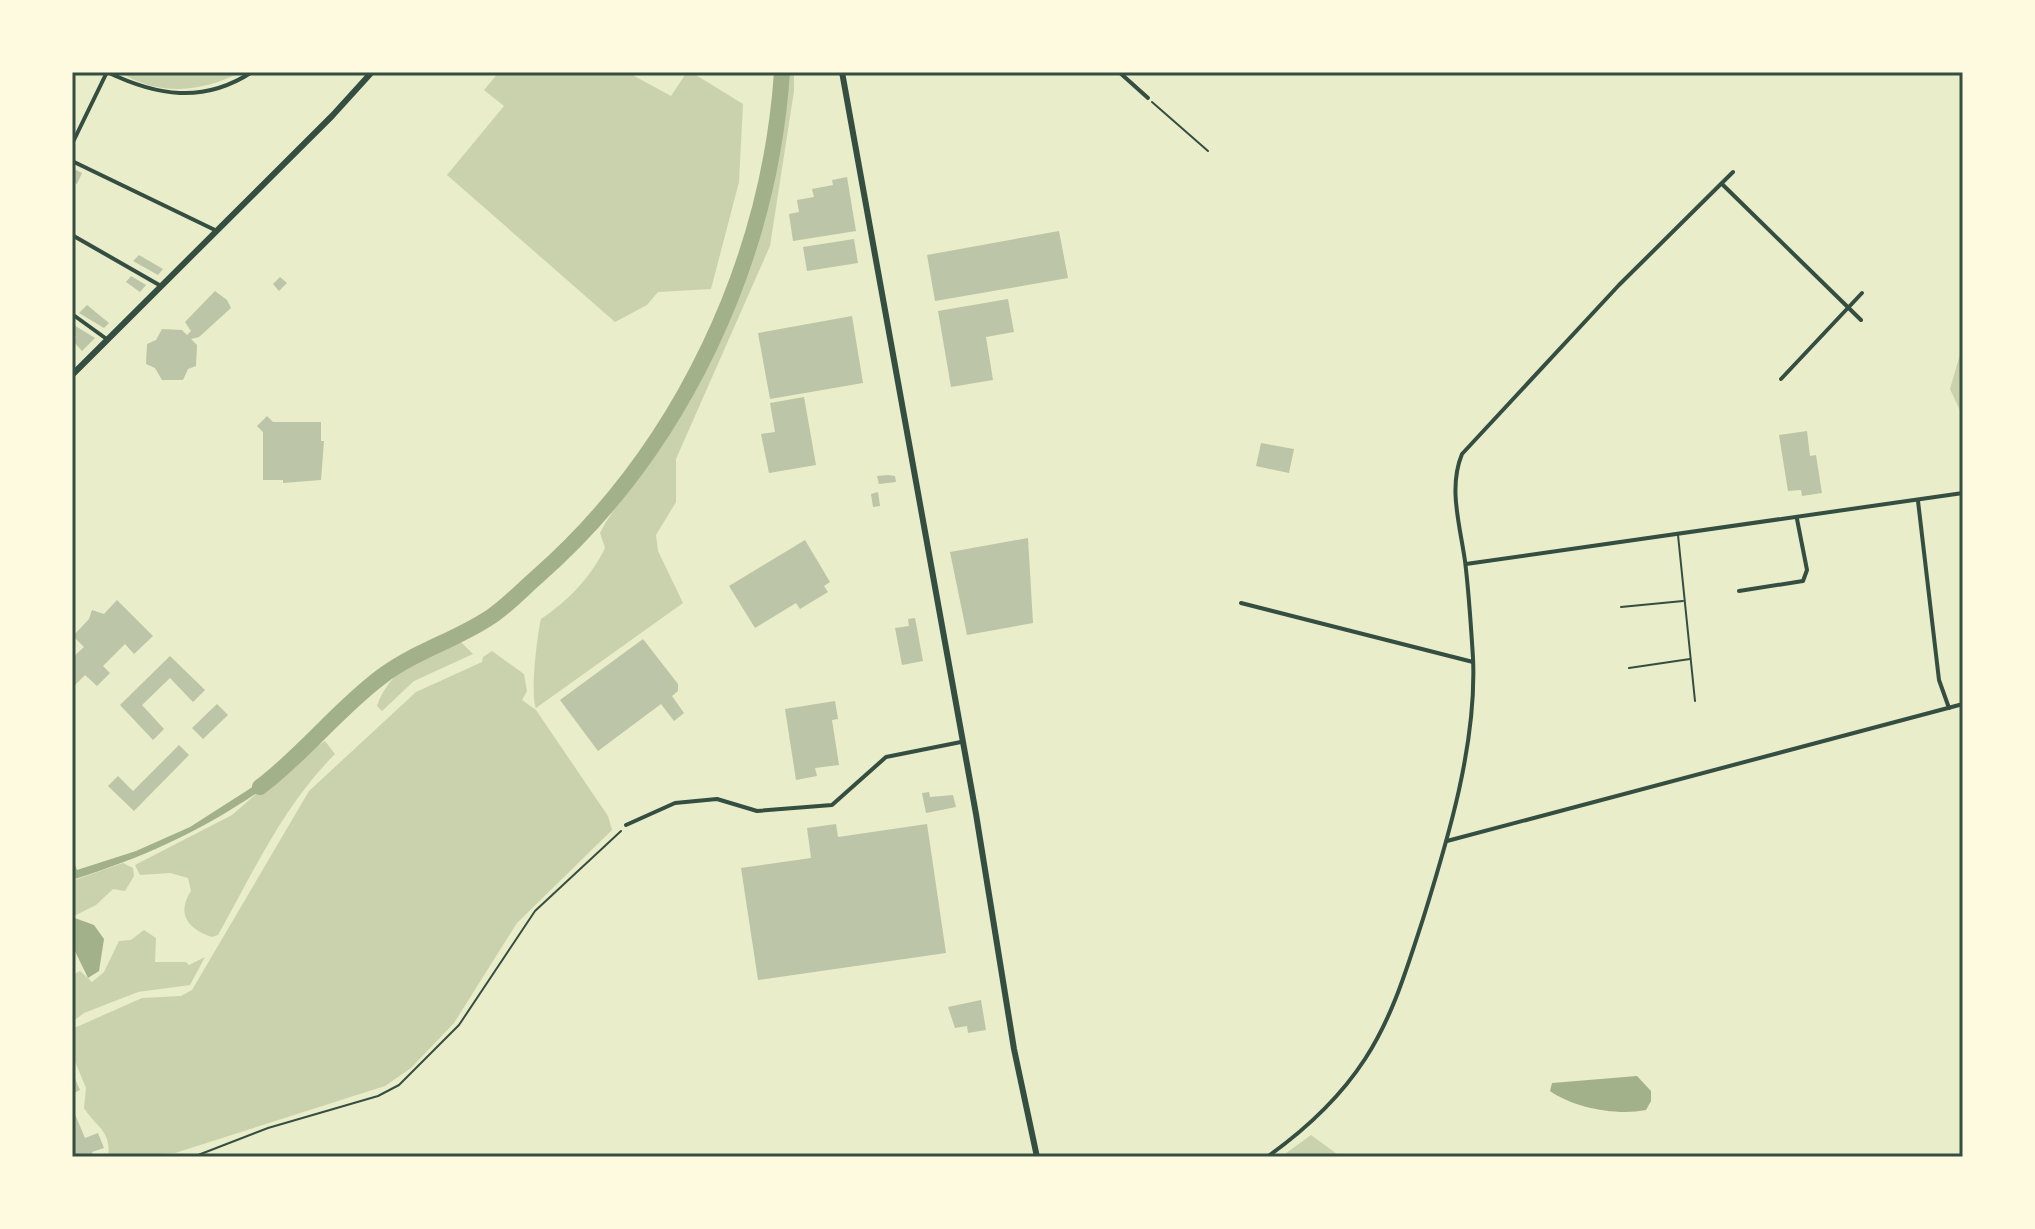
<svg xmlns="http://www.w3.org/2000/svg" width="2035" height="1229" font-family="'Public Sans',sans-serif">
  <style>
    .green { fill: #cad2ad }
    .water { fill: #a3b18a }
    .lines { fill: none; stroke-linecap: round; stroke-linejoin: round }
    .river { stroke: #a3b18a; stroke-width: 16 }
    .building { fill: #bcc5a7 }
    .path { stroke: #344e41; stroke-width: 2 }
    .service { stroke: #344e41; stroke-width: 2 }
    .minor { stroke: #344e41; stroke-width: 4 }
    .primary { stroke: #344e41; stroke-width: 6 }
    .trunk { stroke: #344e41; stroke-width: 6 }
    .neatline { fill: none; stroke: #344e41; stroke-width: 3 }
  </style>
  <rect width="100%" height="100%" fill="#e9edc9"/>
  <!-- green -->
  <g class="green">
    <path d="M120 72H241C203 92 158 97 120 72Z"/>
    <polygon points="499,72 627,72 671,96 687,72 691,72 743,104 739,182 711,289 658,292 647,305 615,322 447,175 504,106 484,90"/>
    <path d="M785 72H794V91L770 246 676 459V502L656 535 658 551 683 603 536 708C530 696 537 635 541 619 567 602 591 577 605 548L600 533C614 505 636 484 652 458 710 360 745 293 769 180 777 144 786 109 785 72Z"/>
    <polygon points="1963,344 1963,417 1950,389"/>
    <path d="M461 642 473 654 414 681 382 711 377 706C389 671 424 649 461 642Z"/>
    <path d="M492 651 524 674 527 691 522 700 536 710 608 816 612 830 517 923 454 1023 411 1068 385 1086 175 1153 108 1157C112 1131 96 1127 84 1108L86 1088 72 1054V1029L142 998 181 996 192 990 309 791 416 692 482 662 483 657Z"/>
    <path d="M325 741 335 754C283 806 254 871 218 935L212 937C188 929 176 914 191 891L188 878 170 873 140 875 135 865 232 815 294 761Z"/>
    <polygon points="123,863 133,868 134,876 125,891 113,889 96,905 72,917 72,881"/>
    <polygon points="144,930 156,938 155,962 186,962 189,965 205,957 190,985 138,992 84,1013 72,1022 72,975 80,971 92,982 104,972 119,941 131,940"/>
    <polygon points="1311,1135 1341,1157 1281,1157"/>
  </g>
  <!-- water -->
  <g class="water">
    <path d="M273 774 277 779C210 827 151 855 72 880L75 865 77 870 136 851 190 827Z"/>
    <polygon points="72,917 94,925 104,939 99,971 88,978 72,945"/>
    <path d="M1637 1076 1651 1091V1101L1646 1110C1617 1116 1574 1108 1550 1091L1552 1083Z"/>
  </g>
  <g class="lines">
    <!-- river -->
    <path class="river" d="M260 787C304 754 337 710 381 677 415 651 457 640 492 616 508 605 523 589 538 576 681 450 769 262 782 72"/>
  </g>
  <!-- building -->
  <g class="building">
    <polygon points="72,168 82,173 77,184 72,182"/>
    <polygon points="847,177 856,231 793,241 789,214 799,212 797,200 814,197 812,189 833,185 832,180"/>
    <polygon points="1059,231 1068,278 935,301 927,255"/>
    <polygon points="854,239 858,263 807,271 803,247"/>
    <polygon points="139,255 163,269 158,275 133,261"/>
    <polygon points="131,276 146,285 140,292 126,282"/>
    <polygon points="280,277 287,283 279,291 273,284"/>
    <polygon points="215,291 227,300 231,308 199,337 191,339 197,345 196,366 188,369 183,380 162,380 155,368 146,364 147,344 156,340 162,329 182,330 187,335 191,331 185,322"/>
    <polygon points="1008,299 1014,332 986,337 993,380 951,387 938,311"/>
    <polygon points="87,305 109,323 104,328 79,313"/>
    <polygon points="852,316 863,383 770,399 758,333"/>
    <polygon points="74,325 95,338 82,351 73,341 76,337 72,335"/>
    <polygon points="804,397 816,465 769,473 761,434 775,432 770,403"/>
    <polygon points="267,416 273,422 321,422 321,441 324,441 321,480 283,483 283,480 263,480 263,432 257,426"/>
    <polygon points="1807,431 1810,456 1816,455 1822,493 1802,496 1801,490 1788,491 1779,435"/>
    <polygon points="1261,443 1294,449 1289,473 1256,466"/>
    <polygon points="888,475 895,476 896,482 879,484 877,476"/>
    <polygon points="878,492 880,506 873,507 871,494"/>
    <polygon points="1028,538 1033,623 967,635 950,552"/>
    <polygon points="805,540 830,582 824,586 828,592 800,609 796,603 755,628 729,586"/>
    <polygon points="117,600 153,636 134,654 125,644 103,666 110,673 97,686 85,675 72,688 75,667 72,658 84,647 73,636 89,619 92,610 104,614"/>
    <polygon points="915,618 923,661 902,665 895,628 909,626 908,619"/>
    <polygon points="643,639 678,684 678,691 672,696 684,713 674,721 661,704 598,751 560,700"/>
    <polygon points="170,656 205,690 193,702 170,678 142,705 164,729 153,740 120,705"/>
    <polygon points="835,701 838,719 832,720 839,765 815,768 817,776 796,780 785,709"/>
    <polygon points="217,704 228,715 203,739 192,728"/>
    <polygon points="179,745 189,755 134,811 108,786 118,776 133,791"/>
    <polygon points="929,792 930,797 953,795 956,807 926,813 922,793"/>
    <polygon points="836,824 838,837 927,824 946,953 758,980 741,868 811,858 807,828"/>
    <polygon points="981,1000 986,1030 968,1033 967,1026 955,1028 948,1007"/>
    <polygon points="72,1072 80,1090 72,1094"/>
    <polygon points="72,1107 85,1138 98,1133 104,1148 92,1152 94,1157 72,1157"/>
  </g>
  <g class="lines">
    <!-- path -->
    <g class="path">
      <polyline points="1152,102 1208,151"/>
      <polyline points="193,1157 268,1128 378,1096 399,1085 459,1025 535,911 621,831"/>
    </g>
    <!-- service -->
    <g class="service">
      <polyline points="1678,535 1695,701"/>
      <polyline points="1621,607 1683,601"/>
      <polyline points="1629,668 1690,659"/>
    </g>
    <!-- minor -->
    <g class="minor">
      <path d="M107 72C157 96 203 104 252 72"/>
      <polyline points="1119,72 1148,98"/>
      <polyline points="72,144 107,72"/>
      <polyline points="72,161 217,231"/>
      <polyline points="1722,184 1861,320"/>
      <polyline points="72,235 161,286"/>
      <polyline points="72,314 108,340"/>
      <polyline points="1781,379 1862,293"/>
      <polyline points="1918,501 1939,680 1949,708"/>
      <polyline points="1466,564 1963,493"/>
      <polyline points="1739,591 1803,581 1807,570 1797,519"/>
      <polyline points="1241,603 1473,662"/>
      <polyline points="626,825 675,803 717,799 757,811 832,805 886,757 961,742"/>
      <polyline points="1447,841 1963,704"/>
      <path d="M1267 1157C1305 1130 1339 1099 1365 1059 1393 1016 1407 968 1423 919 1448 839 1477 743 1473 658 1471 626 1469 593 1465 561 1460 525 1448 488 1462 454L1619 285 1733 172"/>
    </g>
    <!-- primary -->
    <polyline class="primary" points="842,72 976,814 1014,1049 1037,1157"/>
    <!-- trunk -->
    <polyline class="trunk" points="72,375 332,116 372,72"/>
  </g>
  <!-- border -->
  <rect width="2035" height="1229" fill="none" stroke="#fefae0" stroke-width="148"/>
  <rect x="74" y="74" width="1887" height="1081" class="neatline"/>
</svg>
